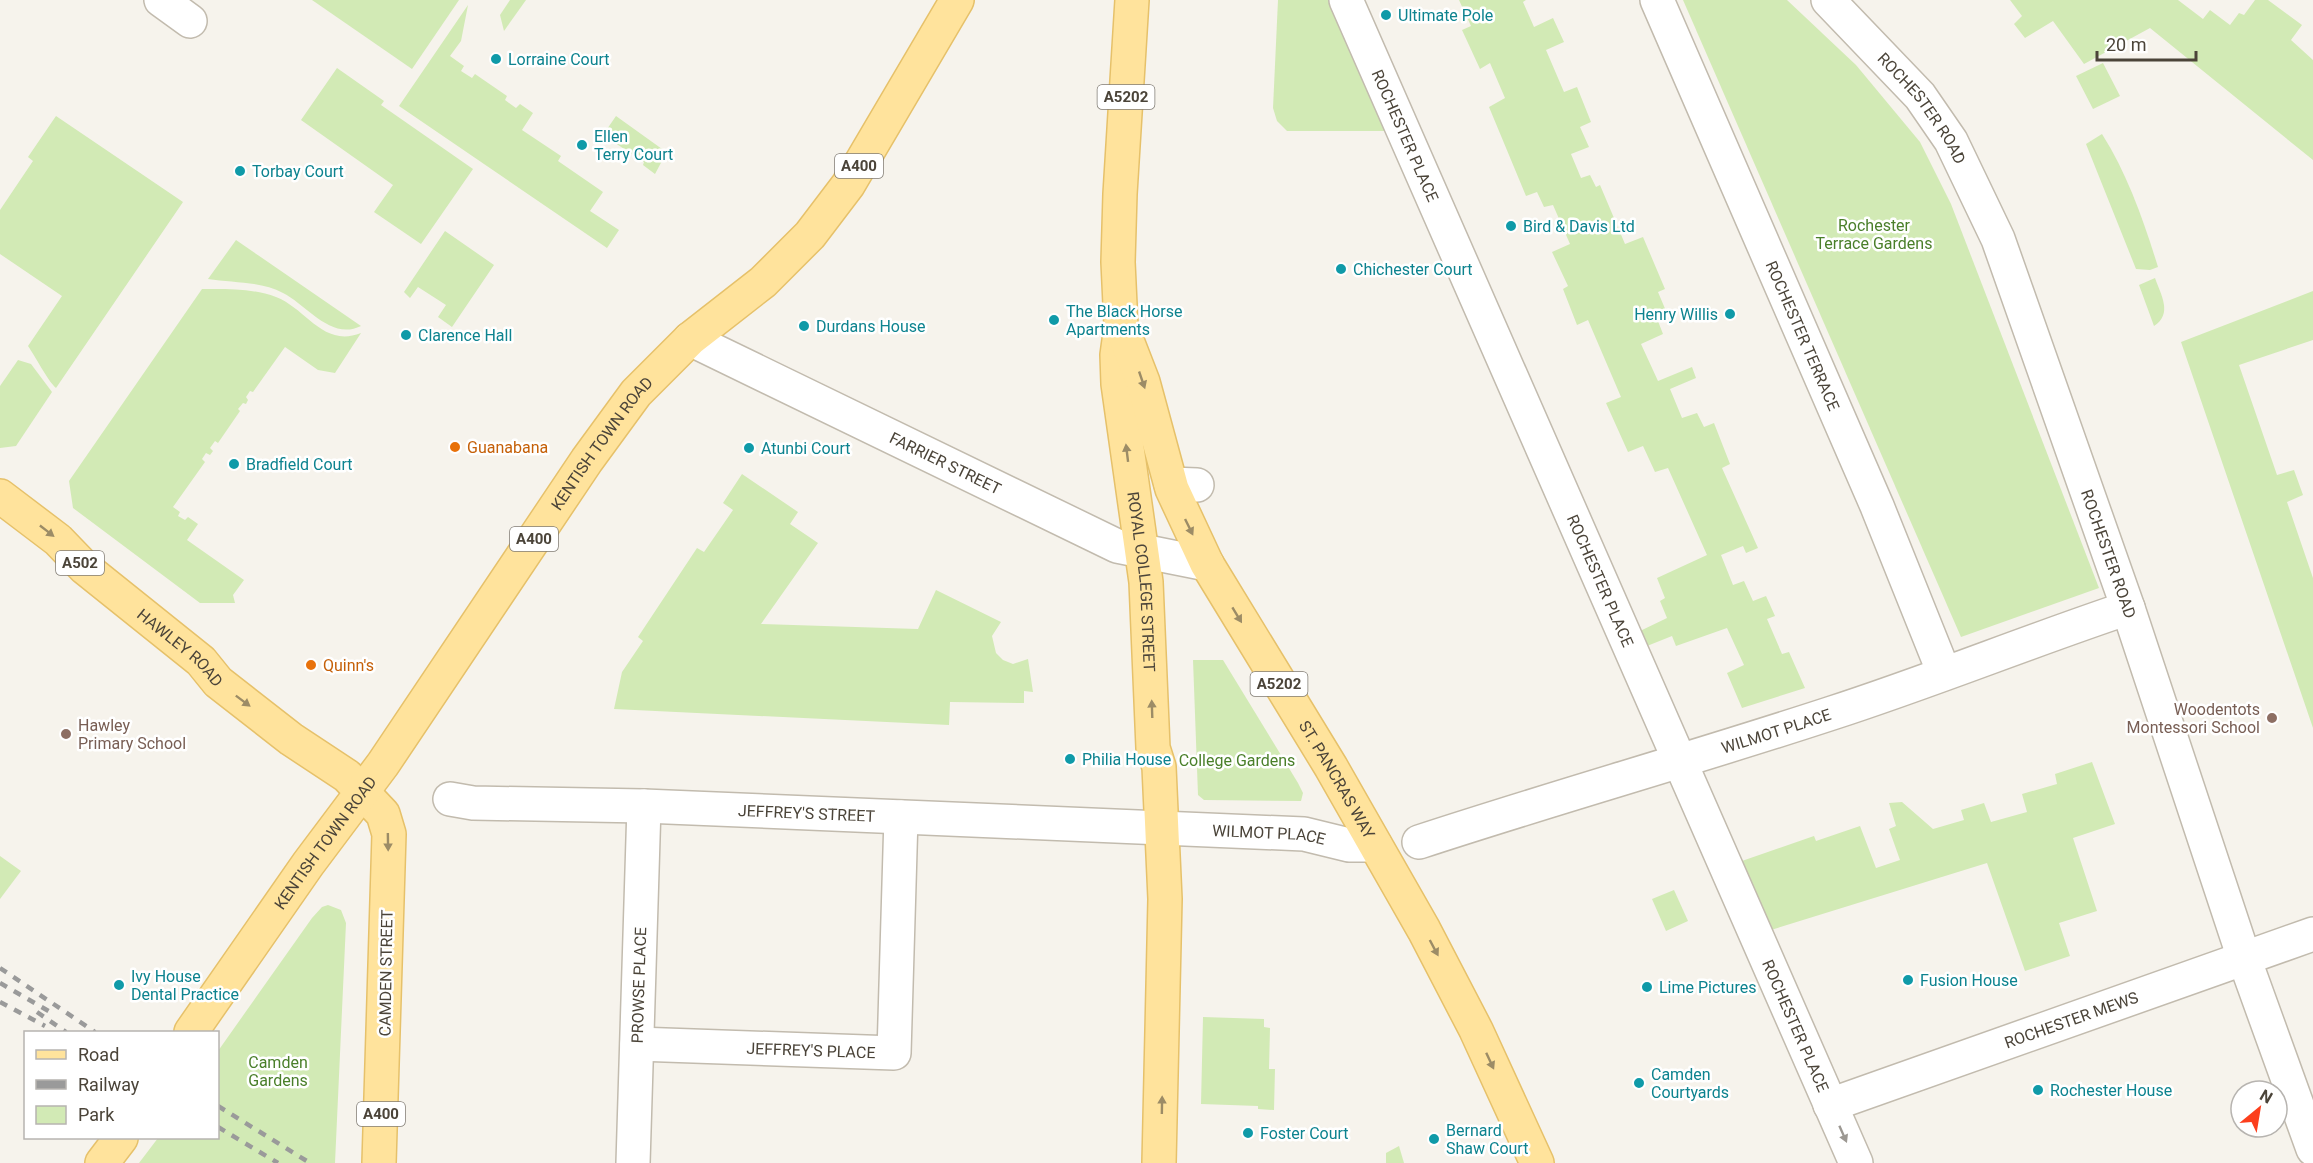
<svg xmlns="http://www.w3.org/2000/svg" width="2313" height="1163" font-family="Roboto,sans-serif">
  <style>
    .green { fill: #d2eab5 }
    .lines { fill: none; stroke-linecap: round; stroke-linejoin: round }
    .street-casing { stroke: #c2bbae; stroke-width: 36 }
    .primary-casing { stroke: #e6c16a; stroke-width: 36 }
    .street { stroke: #fff; stroke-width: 33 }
    .primary { stroke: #ffe39c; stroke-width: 33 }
    .rail { stroke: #9a9a9a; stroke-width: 4.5; stroke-dasharray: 8 8; stroke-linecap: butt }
    .oneway { fill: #9c8c66 }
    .oneway2 { fill: #9c9892 }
    .culture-dot { fill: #0f9aa8; stroke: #fff; stroke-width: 2 }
    .food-dot { fill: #e8710a; stroke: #fff; stroke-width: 2 }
    .education-dot { fill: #8d6e63; stroke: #fff; stroke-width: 2 }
    .labels { text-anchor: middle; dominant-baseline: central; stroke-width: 5; stroke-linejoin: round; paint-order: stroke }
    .shield { fill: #fff; stroke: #817c74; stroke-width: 1.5 }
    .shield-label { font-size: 15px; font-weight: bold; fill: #4b4439 }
    .culture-label { font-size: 16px; fill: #0d838f; stroke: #fff; text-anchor: start }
    .street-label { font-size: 16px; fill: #4b4439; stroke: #fff }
    .park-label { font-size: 16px; fill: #4a7f2a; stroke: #fff }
    .food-label { font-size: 16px; fill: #c56008; stroke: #fff; text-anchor: start }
    .education-label { font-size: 16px; fill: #785e54; stroke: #fff; text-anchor: end }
  </style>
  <rect width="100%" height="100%" fill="#f6f3ec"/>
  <!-- green -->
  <g class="green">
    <polygon points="312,0 459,0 412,69"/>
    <polygon points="510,0 526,0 504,31 500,15"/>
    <polygon points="1278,0 1329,0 1387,131 1287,131 1277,121 1273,108"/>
    <polygon points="1459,0 1526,0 1523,2 1534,27 1553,18 1564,42 1546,50 1564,92 1577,87 1591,122 1580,127 1589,147 1571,154 1581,178 1590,175 1596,187 1600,185 1625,244 1643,237 1665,289 1658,292 1666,311 1656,316 1663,334 1641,344 1658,381 1692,367 1696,378 1670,389 1682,418 1697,413 1704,427 1714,423 1730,464 1722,468 1758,548 1746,553 1743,546 1721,555 1733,585 1744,581 1753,601 1766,596 1775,616 1767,619 1782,654 1789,652 1805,688 1742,708 1727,673 1744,665 1727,628 1676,646 1672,636 1647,646 1640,631 1667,618 1660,601 1665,598 1657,578 1707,555 1668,468 1655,472 1643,446 1628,452 1606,403 1621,397 1588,320 1577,325 1563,289 1568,286 1552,252 1570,244 1553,205 1544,207 1537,192 1526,196 1489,107 1505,98 1490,63 1480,69 1462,30 1471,26"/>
    <polygon points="1683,0 1787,0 1856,65 1920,142 1951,204 2099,588 1961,637"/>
    <polygon points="2010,0 2178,0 2203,19 2210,10 2230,25 2239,13 2244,15 2255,0 2268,0 2302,25 2291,40 2313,60 2313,160 2150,28 2084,64 2053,21 2025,38 2014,24 2022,16"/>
    <polygon points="468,5 461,41 450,56 464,66 461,71 472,78 475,74 507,96 505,100 516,108 520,104 533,113 522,130 561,156 558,161 603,192 590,211 619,230 607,248 399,106"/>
    <polygon points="2103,63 2120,96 2093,109 2076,76"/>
    <polygon points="337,68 384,101 381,105 473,169 421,244 374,212 393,185 301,120"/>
    <path d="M56 116 183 202 56 388C48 381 35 356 28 346L62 296 0 254V210L33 161 28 157Z"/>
    <polygon points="616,116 662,149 663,159 655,174 643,165 644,162 603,135"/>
    <path d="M2102 134C2128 175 2144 222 2158 267L2150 270 2136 269 2086 144Z"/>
    <polygon points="445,231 494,265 452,327 438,317 446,305 418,287 410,298 404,292"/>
    <path d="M236 240 361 326C331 341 307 305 283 293 261 281 232 283 208 279Z"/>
    <path d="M2155 278C2161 295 2173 314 2154 326L2139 285Z"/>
    <path d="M202 289C226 289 252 288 276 297 307 309 323 348 361 333L335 373 318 370 285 347 253 392 250 391 246 397 248 400 246 404 243 403 238 409 240 411 218 443 215 441 210 448 213 451 210 455 206 453 202 459 205 462 173 507 180 512 178 516 185 520 188 517 198 524 187 540 244 580 233 595 235 603H200L73 508 69 481Z"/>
    <polygon points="2313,291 2313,340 2239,365 2277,475 2294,470 2303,495 2287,502 2313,578 2313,728 2181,342"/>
    <polygon points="18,360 31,364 52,392 16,446 0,448 0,386"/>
    <polygon points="742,474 798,512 790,524 818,543 761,624 918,629 936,590 1001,622 992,636 996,653 1003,660 1013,664 1028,659 1033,692 1024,691 1024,703 950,702 949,725 614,709 622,672 643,641 638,637 697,548 704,552 733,510 723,503"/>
    <polygon points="1193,660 1223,660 1298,783 1303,793 1301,801 1204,800 1198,795"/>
    <polygon points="2092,762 2115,824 2073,838 2097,911 2059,923 2070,956 2025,971 1987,863 1771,930 1739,862 1814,836 1816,841 1860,826 1876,868 1900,860 1889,829 1896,826 1889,803 1902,802 1933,829 1964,820 1961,810 1984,803 1991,822 2027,812 2022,794 2057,784 2055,774"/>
    <polygon points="0,856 21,871 0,899"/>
    <polygon points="1674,890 1688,921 1666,931 1652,899"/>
    <polygon points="328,905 341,910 346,923 335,1163 139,1163 158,1138 218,1138 218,1051 312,918 322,907"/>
    <polygon points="1203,1017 1264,1019 1264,1027 1270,1028 1269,1069 1275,1069 1274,1110 1258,1109 1258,1106 1201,1104"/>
    <polygon points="1399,1146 1404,1163 1386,1163 1386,1153"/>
  </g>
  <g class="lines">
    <!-- street casing -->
    <g class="street-casing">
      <g id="street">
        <polyline points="161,0 190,21"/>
        <path id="s1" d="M1346 0 1856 1163"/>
        <path id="s2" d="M1657 0 1877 506 1944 673"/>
        <path id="s3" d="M1828 0 1920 96 1951 141 1998 239 2128 608 2244 958 2313 1149"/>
        <path id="s4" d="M690 339 1117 546 1207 564"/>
        <polyline points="1171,484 1197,485"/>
        <path id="s5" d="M450 799 473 803 644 806 1304 834 1349 845H1375"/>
        <path id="s6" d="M1419 842C1556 797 1695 758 1832 713 1931 681 2029 641 2128 608"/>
        <path id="s7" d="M637 1044 894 1053 901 817"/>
        <path id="s8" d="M1830 1105 2313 934"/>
        <path id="s9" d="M633 1163 644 806"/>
      </g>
    </g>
    <!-- primary casing -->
    <g class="primary-casing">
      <g id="primary">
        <path id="s10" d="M1132 0 1120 194 1118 262 1121 326 1117 355 1118 384 1146 582 1153 748 1159 767 1165 899 1159 1163"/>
        <path id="s11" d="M1124 333 1143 382 1172 489 1207 564 1331 767 1424 930 1476 1030 1537 1163"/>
        <path id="s12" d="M0 496 58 540 85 568 201 661 218 682 291 739 347 776 383 814 389 834 379 1163"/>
        <path id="s13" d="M191 1032 308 864 383 764 587 460 636 393 690 339 763 282 810 235 848 185 957 0"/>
        <polyline points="102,1163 121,1138"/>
      </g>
    </g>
    <!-- street -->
    <use href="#street" class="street"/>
    <!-- primary -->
    <use href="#primary" class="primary"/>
    <!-- rail -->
    <g class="rail">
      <polyline points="0,968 95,1032"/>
      <polyline points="0,983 52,1013"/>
      <polyline points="0,1002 45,1026"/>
      <polyline points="37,1012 66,1032"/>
      <polyline points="218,1106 310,1163"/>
      <polyline points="218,1127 278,1163"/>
    </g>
  </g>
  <!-- one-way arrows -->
  <defs><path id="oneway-solid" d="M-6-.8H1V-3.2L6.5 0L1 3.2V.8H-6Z" transform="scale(1.5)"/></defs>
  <g class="oneway">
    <use href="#oneway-solid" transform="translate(1142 380) rotate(71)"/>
    <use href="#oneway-solid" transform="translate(1127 453) rotate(-97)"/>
    <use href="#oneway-solid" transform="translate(1189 527) rotate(64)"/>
    <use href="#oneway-solid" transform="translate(47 531) rotate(38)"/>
    <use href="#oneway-solid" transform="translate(1237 615) rotate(59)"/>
    <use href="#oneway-solid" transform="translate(243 701) rotate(37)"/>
    <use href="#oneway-solid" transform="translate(1152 709) rotate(-92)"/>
    <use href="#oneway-solid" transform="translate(388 842) rotate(89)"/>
    <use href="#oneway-solid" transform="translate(1434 948) rotate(62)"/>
    <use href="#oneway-solid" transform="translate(1490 1061) rotate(65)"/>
    <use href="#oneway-solid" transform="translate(1162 1105) rotate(-89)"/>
  </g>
  <use class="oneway2" href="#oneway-solid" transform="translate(1843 1134) rotate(66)"/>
  <!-- markers -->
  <g class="culture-dot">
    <circle cx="1386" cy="15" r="6"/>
    <circle cx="496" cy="59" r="6"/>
    <circle cx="582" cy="145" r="6"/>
    <circle cx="240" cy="171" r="6"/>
    <circle cx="1511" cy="226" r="6"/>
    <circle cx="1341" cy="269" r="6"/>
    <circle cx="1730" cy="314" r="6"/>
    <circle cx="1054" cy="320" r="6"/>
    <circle cx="804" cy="326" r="6"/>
    <circle cx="406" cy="335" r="6"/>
    <circle cx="749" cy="448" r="6"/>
    <circle cx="234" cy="464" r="6"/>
    <circle cx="1070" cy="759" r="6"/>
    <circle cx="1908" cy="980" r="6"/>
    <circle cx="119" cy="985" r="6"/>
    <circle cx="1647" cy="987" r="6"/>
    <circle cx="1639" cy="1083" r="6"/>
    <circle cx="2038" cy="1090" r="6"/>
    <circle cx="1248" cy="1133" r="6"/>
    <circle cx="1434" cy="1139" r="6"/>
  </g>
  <g class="food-dot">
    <circle cx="455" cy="447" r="6"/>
    <circle cx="311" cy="665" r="6"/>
  </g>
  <g class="education-dot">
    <circle cx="2272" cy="718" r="6"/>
    <circle cx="66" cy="734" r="6"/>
  </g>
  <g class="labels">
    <!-- shield labels -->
    <g class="shield">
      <rect x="1097.5" y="85" width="57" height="24" rx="4.5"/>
      <rect x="835" y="154" width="48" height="24" rx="4.5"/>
      <rect x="510" y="527" width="48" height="24" rx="4.5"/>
      <rect x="56" y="551" width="48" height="24" rx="4.5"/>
      <rect x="1250.5" y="672" width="57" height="24" rx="4.5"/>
      <rect x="357" y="1102" width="48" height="24" rx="4.5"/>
    </g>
    <g class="shield-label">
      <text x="1126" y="97">A5202</text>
      <text x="859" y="166">A400</text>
      <text x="534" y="539">A400</text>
      <text x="80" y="563">A502</text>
      <text x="1279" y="684">A5202</text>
      <text x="381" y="1114">A400</text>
    </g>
    <!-- culture labels -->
    <g class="culture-label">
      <text x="1398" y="15">Ultimate Pole</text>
      <text x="508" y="59">Lorraine Court</text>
      <text x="594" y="136">Ellen<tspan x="594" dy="18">Terry Court</tspan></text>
      <text x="252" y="171">Torbay Court</text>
      <text x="1523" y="226">Bird &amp; Davis Ltd</text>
      <text x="1353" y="269">Chichester Court</text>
      <text x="1066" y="311">The Black Horse<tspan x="1066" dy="18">Apartments</tspan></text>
      <text x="1718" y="314" text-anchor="end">Henry Willis</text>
      <text x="816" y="326">Durdans House</text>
      <text x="418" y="335">Clarence Hall</text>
      <text x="761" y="448">Atunbi Court</text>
      <text x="246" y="464">Bradfield Court</text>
      <text x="1082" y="759">Philia House</text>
      <text x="131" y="976">Ivy House<tspan x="131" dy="18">Dental Practice</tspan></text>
      <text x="1920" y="980">Fusion House</text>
      <text x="1659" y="987">Lime Pictures</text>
      <text x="1651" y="1074">Camden<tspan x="1651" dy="18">Courtyards</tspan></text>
      <text x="2050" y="1090">Rochester House</text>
      <text x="1446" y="1130">Bernard<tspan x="1446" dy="18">Shaw Court</tspan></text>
      <text x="1260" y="1133">Foster Court</text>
    </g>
    <!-- street labels -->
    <g class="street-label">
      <text stroke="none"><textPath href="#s3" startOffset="144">ROCHESTER ROAD</textPath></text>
      <text stroke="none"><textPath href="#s1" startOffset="148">ROCHESTER PLACE</textPath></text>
      <text stroke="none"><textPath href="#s2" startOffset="366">ROCHESTER TERRACE</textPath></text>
      <text stroke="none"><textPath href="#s13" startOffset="718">KENTISH TOWN ROAD</textPath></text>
      <text stroke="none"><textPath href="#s4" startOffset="284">FARRIER STREET</textPath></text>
      <text stroke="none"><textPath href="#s3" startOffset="630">ROCHESTER ROAD</textPath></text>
      <text stroke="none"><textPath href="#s10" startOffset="584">ROYAL COLLEGE STREET</textPath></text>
      <text stroke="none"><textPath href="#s1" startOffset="634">ROCHESTER PLACE</textPath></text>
      <text stroke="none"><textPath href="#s12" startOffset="236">HAWLEY ROAD</textPath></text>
      <text stroke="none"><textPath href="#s6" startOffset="374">WILMOT PLACE</textPath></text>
      <text stroke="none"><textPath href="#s11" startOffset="498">ST. PANCRAS WAY</textPath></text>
      <text stroke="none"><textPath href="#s5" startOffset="357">JEFFREY'S STREET</textPath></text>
      <text stroke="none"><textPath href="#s5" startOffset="820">WILMOT PLACE</textPath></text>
      <text stroke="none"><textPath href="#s13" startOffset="232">KENTISH TOWN ROAD</textPath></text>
      <text transform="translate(386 973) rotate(-89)">CAMDEN STREET</text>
      <text stroke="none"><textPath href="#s9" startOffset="178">PROWSE PLACE</textPath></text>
      <text stroke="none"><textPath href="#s8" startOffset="256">ROCHESTER MEWS</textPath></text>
      <text stroke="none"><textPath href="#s1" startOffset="1120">ROCHESTER PLACE</textPath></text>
      <text stroke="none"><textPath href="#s7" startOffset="174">JEFFREY'S PLACE</textPath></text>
    </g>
    <!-- park labels -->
    <g class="park-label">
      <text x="1874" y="225">Rochester<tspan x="1874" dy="18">Terrace Gardens</tspan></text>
      <text x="1237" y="760">College Gardens</text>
      <text x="278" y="1062">Camden<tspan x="278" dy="18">Gardens</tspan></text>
    </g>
    <!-- food labels -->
    <g class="food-label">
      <text x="467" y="447">Guanabana</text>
      <text x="323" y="665">Quinn's</text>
    </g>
    <!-- education labels -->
    <g class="education-label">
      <text x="2260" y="709">Woodentots<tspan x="2260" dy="18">Montessori School</tspan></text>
      <text x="78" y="725" text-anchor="start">Hawley<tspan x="78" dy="18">Primary School</tspan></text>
    </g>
  </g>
  <!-- legend -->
  <rect x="24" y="1031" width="195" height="108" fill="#ffffff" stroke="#b7b4b0" stroke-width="1.5"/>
  <rect x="36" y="1050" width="30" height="9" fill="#ffe39c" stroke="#b7b4b0" stroke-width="1.5"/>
  <text x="78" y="1061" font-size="18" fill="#4b4439">Road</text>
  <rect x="36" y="1080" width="30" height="9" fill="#9a9a9a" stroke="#b7b4b0" stroke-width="1.5"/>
  <text x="78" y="1091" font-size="18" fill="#4b4439">Railway</text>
  <rect x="36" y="1106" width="30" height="18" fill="#d2eab5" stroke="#b7b4b0" stroke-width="1.5"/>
  <text x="78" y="1121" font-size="18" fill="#4b4439">Park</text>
  <!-- north arrow -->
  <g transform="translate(2259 1109) rotate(30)"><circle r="28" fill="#ffffff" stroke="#b7b4b0" stroke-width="1.5"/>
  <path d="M0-4.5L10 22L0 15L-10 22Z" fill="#fc3f1d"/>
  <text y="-9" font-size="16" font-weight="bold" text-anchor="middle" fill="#4b4439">N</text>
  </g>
  <!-- scale -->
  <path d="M2097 51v9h99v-9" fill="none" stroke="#4b4439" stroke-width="3"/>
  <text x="2106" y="51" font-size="18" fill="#4b4439" stroke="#ffffff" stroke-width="4.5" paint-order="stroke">20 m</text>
</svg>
